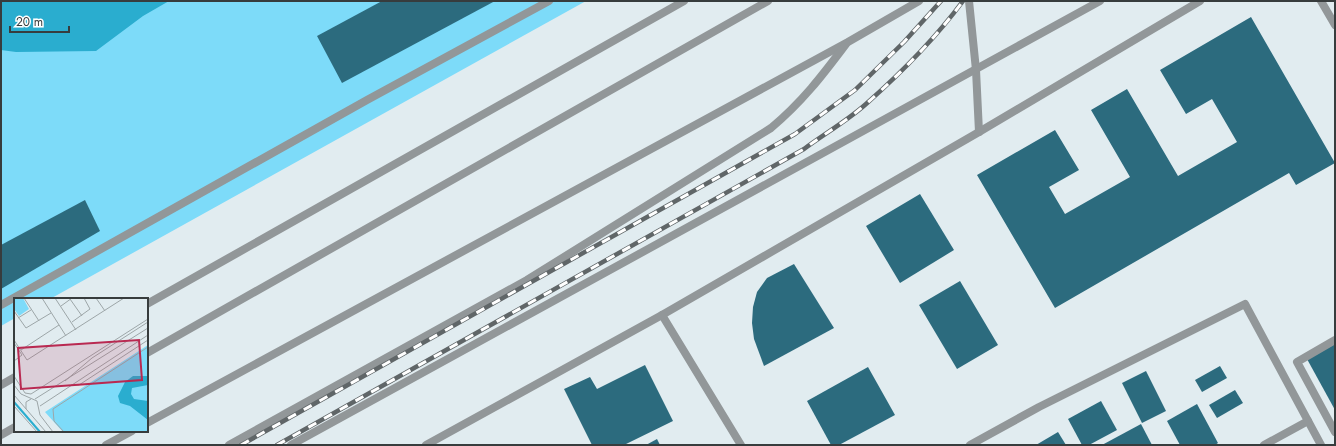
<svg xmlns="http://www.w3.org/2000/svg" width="1336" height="446" font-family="Jost,sans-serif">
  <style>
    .green { fill: #7ddbf9 }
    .water { fill: #2aadcf }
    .building { fill: #2c6b7e }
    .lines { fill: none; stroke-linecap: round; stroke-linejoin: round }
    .service { stroke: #929799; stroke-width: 8 }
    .minor { stroke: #929799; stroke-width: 8 }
    .tertiary { stroke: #929799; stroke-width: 8 }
    .rail-casing { stroke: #606668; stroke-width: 4.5 }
    .rail { stroke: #fff; stroke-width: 3; stroke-dasharray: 9; stroke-linecap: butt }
    .inset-river { fill: none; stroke: #2aadcf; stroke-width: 2 }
    .inset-road { fill: none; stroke: #9da6a8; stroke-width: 1 }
    .view { fill: #b92951; fill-opacity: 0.15; stroke: #b92951; stroke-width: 2 }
    .inset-edge { fill: none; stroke: #373c3d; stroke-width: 2 }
  </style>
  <rect width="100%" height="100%" fill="#e1ecf0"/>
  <!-- green -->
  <polygon class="green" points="1,1 586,1 50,299 15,299 15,318 1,326"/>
  <!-- water -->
  <polygon class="water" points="1,1 169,1 143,16 96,51 16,52 1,50"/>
  <!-- building -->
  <g class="building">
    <polygon points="382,1 495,1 342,83 317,36"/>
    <polygon points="1251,17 1335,163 1296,185 1289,173 1055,308 977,175 1055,130 1079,170 1049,187 1065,214 1130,177 1091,110 1127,89 1178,176 1237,142 1212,99 1186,114 1160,70"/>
    <polygon points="920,194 954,250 900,283 866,226"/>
    <polygon points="85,200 100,231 1,289 1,245"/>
    <polygon points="794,264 834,328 764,366 754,339 752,323 753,307 757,292 767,278"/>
    <polygon points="960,281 998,345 957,369 919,305"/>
    <polygon points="1335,344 1335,410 1307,359"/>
    <polygon points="645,365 673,421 624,445 592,445 564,389 590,377 597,389"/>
    <polygon points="1220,366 1227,378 1202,392 1195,380"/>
    <polygon points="868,367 895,415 839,445 831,445 807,401"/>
    <polygon points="1146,371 1166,411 1142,423 1122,383"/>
    <polygon points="1235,390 1243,403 1217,418 1209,405"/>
    <polygon points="1101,401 1117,430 1089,445 1082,445 1068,419"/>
    <polygon points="1197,404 1218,443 1215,445 1180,445 1167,421"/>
    <polygon points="1141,424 1152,445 1102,445"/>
    <polygon points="1058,432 1066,445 1036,445"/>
    <polygon points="657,439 660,445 646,445"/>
  </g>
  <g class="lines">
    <!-- service -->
    <g class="service">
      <polyline points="969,1 976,70 979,132"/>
      <polyline points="662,315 741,445"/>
      <polyline points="426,445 662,315 979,132 1200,1"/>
    </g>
    <!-- minor -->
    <g class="minor">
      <polyline points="1321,1 1335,25"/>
      <polyline points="1,305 367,100 549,1"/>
      <polyline points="1335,340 1297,362 1335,432"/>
      <polyline points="291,445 1100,1"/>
      <polyline points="970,445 1039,407 1245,304 1321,445"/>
      <polyline points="1264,445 1308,421"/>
    </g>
    <!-- tertiary -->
    <g class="tertiary">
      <polyline points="147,304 684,1"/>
      <polyline points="147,353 768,1"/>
      <polyline points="1,385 15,377"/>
      <polyline points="147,423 848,42 919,1"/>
      <polyline points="1,435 15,427"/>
      <polyline points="106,445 132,431"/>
      <path d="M229 445 527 280 771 128C802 102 822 76 846 44"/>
    </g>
    <!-- rail casing -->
    <g class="rail-casing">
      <g id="rail">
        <polyline points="241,445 795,134 855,90 904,42 941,1"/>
        <path d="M277 445 804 149C824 134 847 121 866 104 901 73 935 39 963 1"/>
      </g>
    </g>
    <!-- rail -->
    <use href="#rail" class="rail"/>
  </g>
  <!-- overview -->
  <g transform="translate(14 298)">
    <rect width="134" height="134" fill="#e1ecf0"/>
    <path d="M0 0H9L15 11 5 18 0 11ZM134 47V134H49L31 114Z" fill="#7ddbf9"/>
    <path d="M119 78H134V87L118 90 117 96 120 101 134 103V122L116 108 106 105 104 98 111 84Z" fill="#2aadcf"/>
    <path class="inset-river" d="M0 104 26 134"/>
    <path class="inset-road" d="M10 0 25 23M28 0 52 38M41 0 62 32M82 0 91 13M56 1 68 18M47 8 58 0M0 13 12 30 37 15M4 20 17 12M58 24 76 11 70 0M0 42 13 62 110 0M0 45 8 57 0 63M7 52 45 27M0 78 11 95 17 96 134 21M51 83 78 60 134 24M0 87 7 96 23 103 26 117 39 134M57 87H65L134 42M0 97 32 134M21 101 134 30M0 108 23 134M26 108 134 37M12 111V104L17 101M50 134 40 123 39 111 134 49"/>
    <path class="view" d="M125 42 128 82 7 91 4 50Z"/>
    <rect width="134" height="134" class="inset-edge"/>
  </g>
  <!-- border -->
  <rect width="1336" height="446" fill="none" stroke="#373c3d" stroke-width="4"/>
  <!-- scale -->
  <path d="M10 26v6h59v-6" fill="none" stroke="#373c3d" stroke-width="2"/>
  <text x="16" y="26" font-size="12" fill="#373c3d" stroke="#ffffff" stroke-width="3" paint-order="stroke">20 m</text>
</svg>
